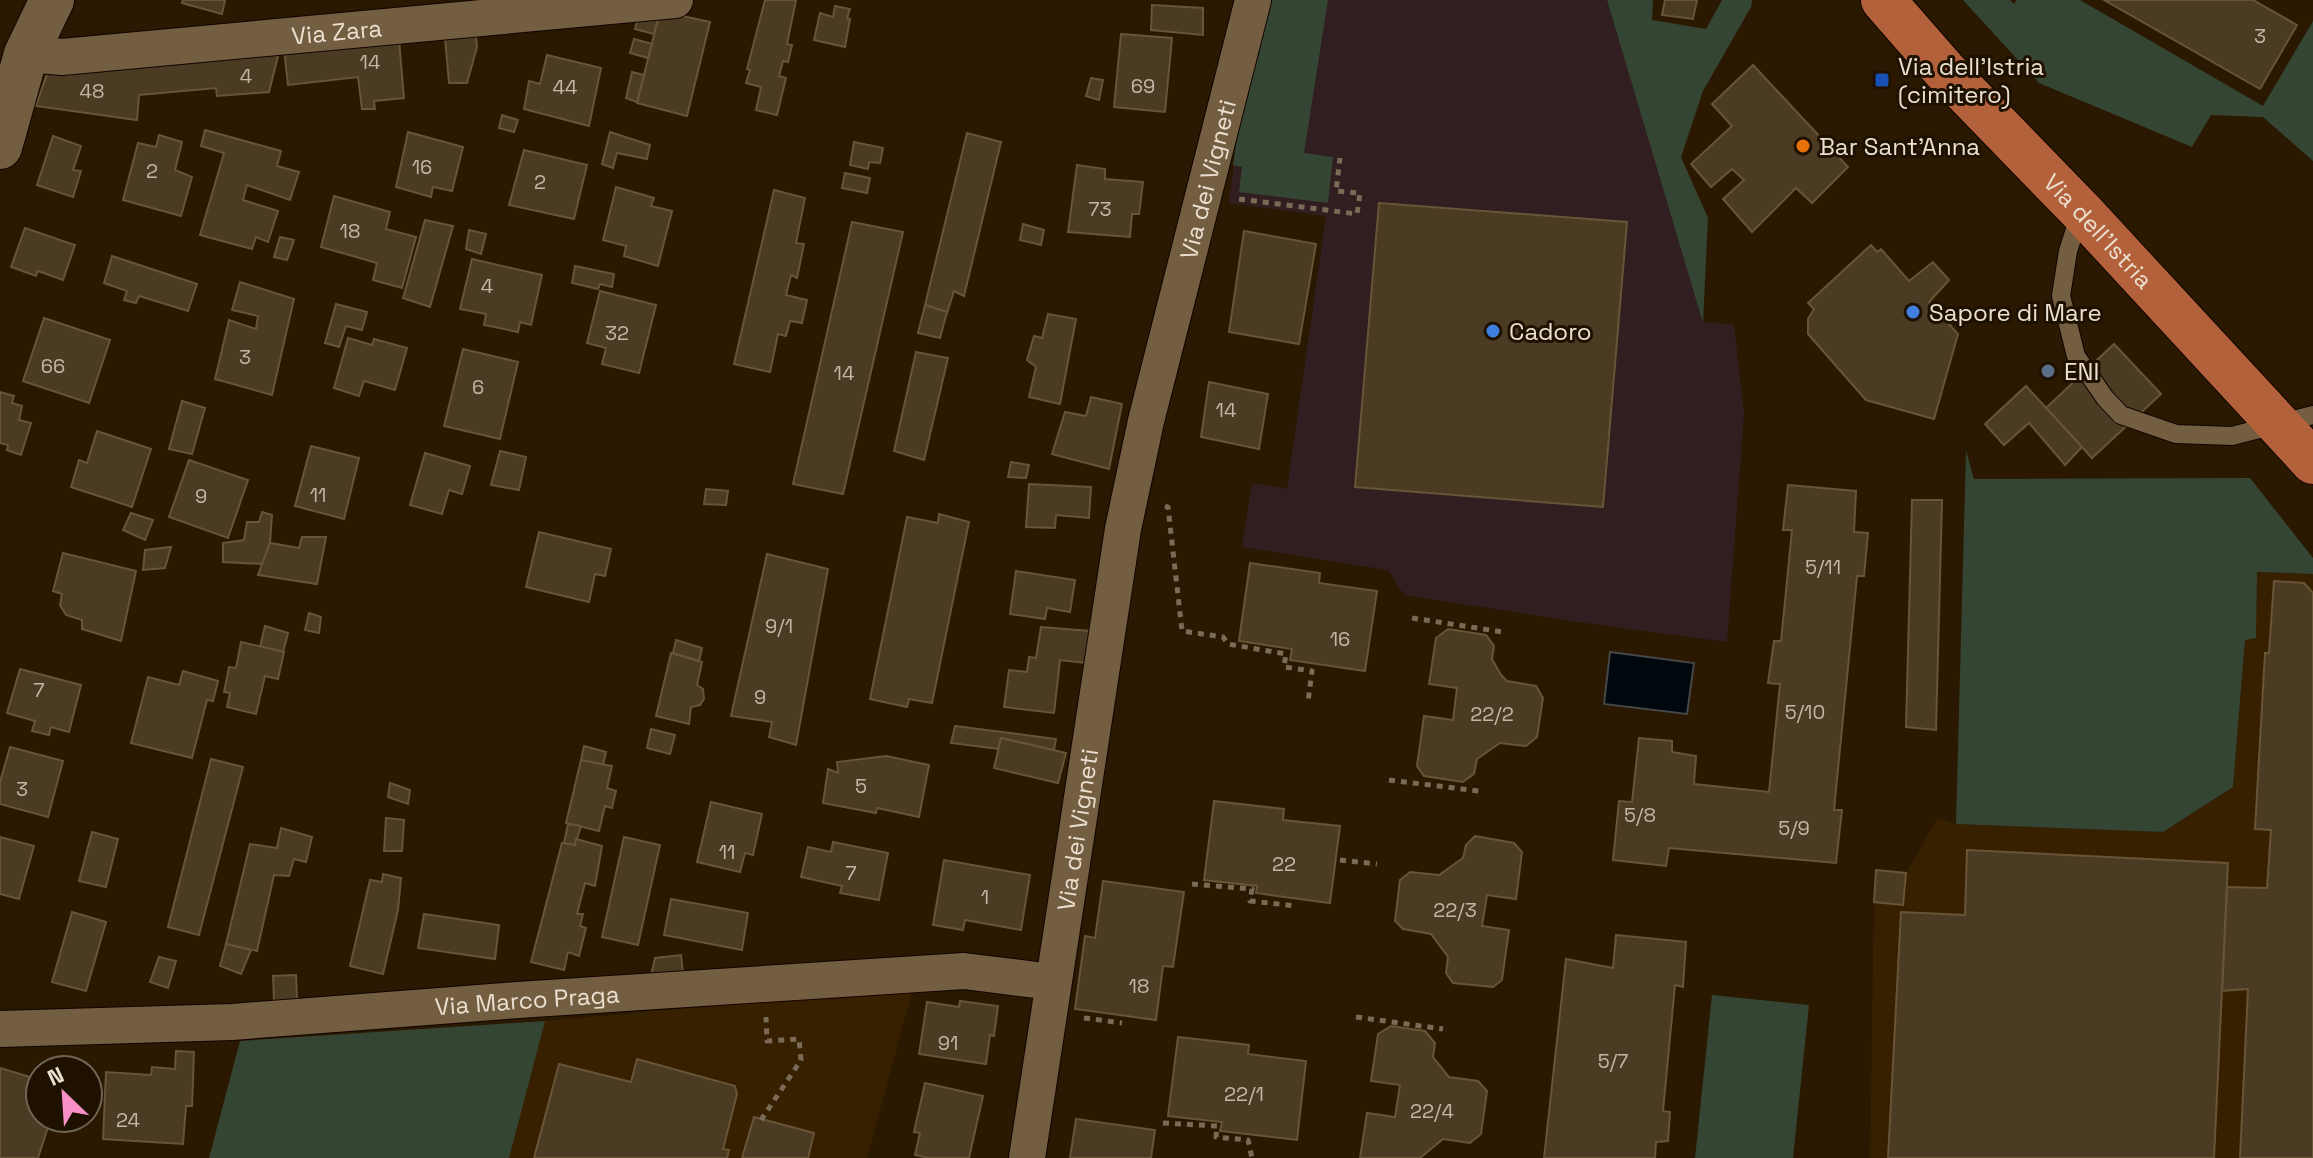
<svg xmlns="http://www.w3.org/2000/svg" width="2313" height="1158" font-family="'Space Grotesk',sans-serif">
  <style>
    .commercial { fill: #311e21 }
    .built { fill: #362000 }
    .green { fill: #354534 }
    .water { fill: #00070d; stroke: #464848; stroke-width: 2 }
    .building { fill: #4b3b23; stroke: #685437; stroke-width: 2 }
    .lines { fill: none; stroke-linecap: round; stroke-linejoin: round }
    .service-casing { stroke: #120400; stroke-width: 20 }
    .minor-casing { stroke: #120400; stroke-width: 38 }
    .tertiary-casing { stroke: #120400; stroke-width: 46 }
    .primary-casing { stroke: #120400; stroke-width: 46 }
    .path { stroke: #7a6b56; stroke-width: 5; stroke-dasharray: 6 6; stroke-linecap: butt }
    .service { stroke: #735e42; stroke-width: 18 }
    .minor { stroke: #735e42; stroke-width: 36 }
    .tertiary { stroke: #735e42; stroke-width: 44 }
    .primary { stroke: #b3613a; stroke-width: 44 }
    .transit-dot { fill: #1a4fb4; stroke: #1e1100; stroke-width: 3 }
    .food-dot { fill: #e8710a; stroke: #1e1100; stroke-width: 3 }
    .shop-dot { fill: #3f7fe0; stroke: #1e1100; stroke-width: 3 }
    .service-dot { fill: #5c6f8a; stroke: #1e1100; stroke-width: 3 }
    .labels { text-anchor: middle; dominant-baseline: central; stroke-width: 6; stroke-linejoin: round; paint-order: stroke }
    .number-label { font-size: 20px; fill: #c3b6a5 }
    .street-label { font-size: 24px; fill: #ebdfd0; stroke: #1e1100 }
    .poi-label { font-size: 24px; fill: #ebdfd0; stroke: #1e1100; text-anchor: start }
  </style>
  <rect width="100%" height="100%" fill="#2a1900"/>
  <!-- commercial -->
  <polygon class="commercial" points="1264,0 1607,0 1703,322 1734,325 1744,414 1727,642 1585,623 1404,595 1388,570 1242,547 1252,483 1287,489 1326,216 1229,203 1242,103"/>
  <!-- built -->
  <g class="built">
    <polygon points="2257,572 2313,574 2313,1158 1870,1158 1874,902 1903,905 1906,873 1938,818 1956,824 2163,832 2233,787 2245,639 2256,638"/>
    <polygon points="913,988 867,1158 209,1158 240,1041 545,1021"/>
  </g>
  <!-- green -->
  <g class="green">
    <polygon points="1264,0 1328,0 1304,153 1333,157 1328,203 1239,192 1242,167 1233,165 1242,103"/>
    <polygon points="1607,0 1653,0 1652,20 1706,29 1722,0 1752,0 1751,7 1703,91 1681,157 1708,218 1703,323"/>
    <polygon points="1963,0 2010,0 2014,4 2017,0 2080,0 2263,106 2313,21 2313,161 2263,117 2211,115 2192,147 2039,83"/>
    <polygon points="1966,451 1974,479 2250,478 2313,558 2313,574 2257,572 2256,638 2245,640 2233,787 2163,832 1956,824"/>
    <polygon points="1712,995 1809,1005 1793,1158 1695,1158"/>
    <polygon points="545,1021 509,1158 209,1158 240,1041"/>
  </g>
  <!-- water -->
  <polygon class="water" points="1610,652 1694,663 1687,714 1604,704"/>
  <!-- building -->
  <g class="building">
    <polygon points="183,0 225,0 222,14 182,3"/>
    <polygon points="765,0 796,0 787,44 792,45 788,62 783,61 779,76 786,78 777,115 756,110 761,87 746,83 750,70 747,69"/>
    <polygon points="1665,0 1697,0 1693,19 1662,15"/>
    <polygon points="2104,0 2253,0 2297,25 2260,89"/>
    <polygon points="1152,5 1203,8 1203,35 1151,30"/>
    <polygon points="835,6 850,9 847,18 850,19 845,47 814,40 820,13 833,17"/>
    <polygon points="660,11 710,22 687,116 637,103"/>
    <polygon points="660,11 654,34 635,29 639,14"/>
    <polygon points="1121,34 1172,38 1165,112 1114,107"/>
    <polygon points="476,35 477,47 467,83 449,83 445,38"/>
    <polygon points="634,39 652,44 648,58 630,53"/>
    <polygon points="399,40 404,98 374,101 375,109 362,109 358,77 288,85 284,49"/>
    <polygon points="279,52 269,92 217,96 216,88 139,95 137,120 36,106 48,71 70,75 71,68"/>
    <polygon points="547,55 601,68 589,126 524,109 529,81 540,84"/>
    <polygon points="1753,65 1848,167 1812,203 1796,188 1752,232 1723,199 1744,180 1732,169 1711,187 1691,164 1732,126 1712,104"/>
    <polygon points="632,72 644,75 637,102 626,98"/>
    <polygon points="1091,78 1103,80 1099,100 1086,96"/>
    <polygon points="502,115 518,120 514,132 499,128"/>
    <polygon points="205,130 281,151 277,166 299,172 290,200 247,185 243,200 278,211 268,242 256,237 252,249 200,235 224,153 201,146"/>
    <polygon points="408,132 463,147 452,191 433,187 431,197 396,187"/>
    <polygon points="610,132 650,145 647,159 617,153 613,168 602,164"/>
    <polygon points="967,133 1001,142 964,296 954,291 947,313 925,305"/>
    <polygon points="159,135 182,142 175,170 192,177 181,216 123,200 138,143 156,147"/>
    <polygon points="53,136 81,146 73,170 81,171 73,197 37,185"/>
    <polygon points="854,142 883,148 880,163 869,162 868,169 850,165"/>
    <polygon points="524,150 587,165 574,219 509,205"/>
    <polygon points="1077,165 1105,169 1105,179 1143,182 1139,214 1132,214 1130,237 1068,232"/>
    <polygon points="845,173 870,178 867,193 842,188"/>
    <polygon points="616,187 654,198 651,206 672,211 658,266 624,256 626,246 603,240"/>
    <polygon points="774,190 805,198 796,243 804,244 797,278 791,275 786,295 807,300 802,323 790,321 786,336 778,334 770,372 734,364"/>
    <polygon points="334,196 390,212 386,229 416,237 402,288 373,280 377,263 321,247"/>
    <polygon points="1379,203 1627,222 1603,507 1355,487"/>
    <polygon points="425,220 453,226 430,307 403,298"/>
    <polygon points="852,222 903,232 843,494 793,484"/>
    <polygon points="1023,224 1044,230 1041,245 1020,240"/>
    <polygon points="25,228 75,245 63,280 38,271 36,276 11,267"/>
    <polygon points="469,230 486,234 481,254 466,249"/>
    <polygon points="1244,231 1316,244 1299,344 1229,332"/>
    <polygon points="280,237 294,240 287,260 274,257"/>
    <polygon points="1871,245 1877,252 1881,249 1909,281 1933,262 1949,280 1929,302 1958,334 1934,419 1866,400 1808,334 1808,319 1814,309 1808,303"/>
    <polygon points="112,256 197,284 188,311 139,296 136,303 124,300 127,291 104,283"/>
    <polygon points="472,259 542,275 531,325 520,322 518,332 484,325 486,314 460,309"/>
    <polygon points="575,266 614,274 612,287 600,284 598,289 572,283"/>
    <polygon points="240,282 294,299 272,395 215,379 229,320 256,329 258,316 232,310"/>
    <polygon points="600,291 656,305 639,373 602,364 606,348 587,343"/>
    <polygon points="336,304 367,312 362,330 346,326 339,347 325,343"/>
    <polygon points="925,305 947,312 940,338 918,333"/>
    <polygon points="1048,314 1076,319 1060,404 1029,397 1036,367 1027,360 1034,336 1042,338"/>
    <polygon points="44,318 110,340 89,403 23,381"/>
    <polygon points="348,338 372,345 374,339 407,348 395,390 364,381 359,396 334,388"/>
    <polygon points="2114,344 2161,394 2092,458 2046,408"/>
    <polygon points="463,349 518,362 500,439 444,426"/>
    <polygon points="916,352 948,358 924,460 894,451"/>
    <polygon points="1209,382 1268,394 1259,449 1201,437"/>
    <polygon points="2026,386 2082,447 2065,465 2029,423 2004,445 1985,424"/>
    <polygon points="0,392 14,396 12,403 22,406 19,420 31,423 21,455 7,450 8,445 0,443"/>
    <polygon points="1091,397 1122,404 1109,469 1052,454 1065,412 1086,416"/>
    <polygon points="182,401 205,408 192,454 169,449"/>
    <polygon points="97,431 151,449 132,507 71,487 79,460 87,463"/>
    <polygon points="311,446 359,458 344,519 295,506"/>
    <polygon points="500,451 526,457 519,490 491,485"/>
    <polygon points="425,453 470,466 462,494 449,490 442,514 410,505"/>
    <polygon points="189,460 248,480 228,538 169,517"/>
    <polygon points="1011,462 1029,465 1026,478 1008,477"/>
    <polygon points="1029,484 1091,487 1089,518 1056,515 1055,528 1026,527"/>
    <polygon points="1788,485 1856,491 1854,532 1868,533 1864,576 1857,576 1834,810 1842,810 1836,863 1669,848 1666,866 1613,860 1619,801 1632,802 1639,738 1672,741 1672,752 1696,756 1694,784 1769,792 1780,684 1768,683 1774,641 1781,641 1792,530 1783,530"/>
    <polygon points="706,489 728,491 726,505 704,504"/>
    <polygon points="1912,500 1942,500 1936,730 1906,727"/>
    <polygon points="262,512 272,515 270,543 263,564 223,562 223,543 244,540 247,522 259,522"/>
    <polygon points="131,513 153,520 145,540 123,530"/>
    <polygon points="939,514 969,522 932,703 909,699 907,707 870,699 907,517 938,523"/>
    <polygon points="539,532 611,549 605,576 595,574 589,602 526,587"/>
    <polygon points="302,537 326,537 317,584 258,575 270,543 299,548"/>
    <polygon points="171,547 165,568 143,570 145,550"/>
    <polygon points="63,553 136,571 121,641 82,629 82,620 66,615 60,605 62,594 53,591"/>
    <polygon points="767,554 828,569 796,745 769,737 772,722 731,716"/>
    <polygon points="1250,563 1320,573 1319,583 1377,591 1365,671 1290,660 1292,649 1239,641"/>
    <polygon points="1016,571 1075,580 1070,612 1047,608 1045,619 1010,614"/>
    <polygon points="2274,581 2304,583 2313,593 2313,1158 2240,1158 2248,989 2222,991 2227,887 2267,888 2271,830 2255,829 2265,653 2269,653"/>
    <polygon points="309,613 321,617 319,633 305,630"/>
    <polygon points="265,626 288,633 283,652 260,647"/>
    <polygon points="1041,627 1090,631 1085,663 1060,660 1054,713 1004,707 1009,670 1027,672 1029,657 1036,658"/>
    <polygon points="1448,629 1486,635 1494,646 1492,659 1501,675 1507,681 1536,686 1543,698 1537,737 1526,746 1500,743 1477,759 1474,774 1463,782 1424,776 1417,766 1424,716 1453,720 1457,688 1429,684 1436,638"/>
    <polygon points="676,640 702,648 699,661 673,653"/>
    <polygon points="241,642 284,652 278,679 265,676 256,714 227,707 230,693 224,692 229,667 236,668"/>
    <polygon points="671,653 702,662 697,685 703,689 704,699 700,705 691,707 689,724 656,716"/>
    <polygon points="20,669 81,685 69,732 51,727 49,735 32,731 35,721 7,713"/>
    <polygon points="183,671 218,681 213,701 207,700 192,758 131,743 148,677 179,685"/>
    <polygon points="955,726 1056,739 1054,750 1001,738 998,749 951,743"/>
    <polygon points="651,729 675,735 670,754 647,748"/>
    <polygon points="1001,738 1066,753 1058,783 994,768"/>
    <polygon points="584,746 606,752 603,765 581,760"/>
    <polygon points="10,747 63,761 48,817 0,804 0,782"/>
    <polygon points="886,756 929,765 919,817 877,808 876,813 823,803 828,769 838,773 837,762"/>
    <polygon points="211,759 243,767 199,935 168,927"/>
    <polygon points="581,760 612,766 607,788 616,791 612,808 605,806 599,831 566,823"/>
    <polygon points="390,783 410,790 408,804 388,797"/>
    <polygon points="1214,801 1284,809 1283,820 1340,826 1330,903 1256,893 1257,886 1204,880"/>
    <polygon points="711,802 762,814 753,855 745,853 740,872 697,862"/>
    <polygon points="386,818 404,820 402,851 384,851"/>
    <polygon points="568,824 581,826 575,845 564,843"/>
    <polygon points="281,828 312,837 306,862 294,859 289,876 274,875 257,951 226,944 250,844 277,848"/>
    <polygon points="92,832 118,839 106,887 79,881"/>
    <polygon points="1475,836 1514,843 1522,852 1516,899 1487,895 1482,926 1509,930 1502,980 1493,987 1453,983 1446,973 1448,957 1431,934 1403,929 1395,921 1400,880 1410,872 1439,875 1463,858 1466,845"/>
    <polygon points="0,837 34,846 19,899 0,894"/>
    <polygon points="624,837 660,845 638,945 602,937"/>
    <polygon points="576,839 602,846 595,886 585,883 577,914 583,914 580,926 586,928 579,956 568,952 564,970 531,962 562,843 575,845"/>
    <polygon points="833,842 888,853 879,900 840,893 842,886 801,877 808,847 831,852"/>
    <polygon points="1967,850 2228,863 2214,1158 1888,1158 1901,912 1965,915"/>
    <polygon points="944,860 1030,875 1021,930 965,920 963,930 933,925"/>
    <polygon points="1876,870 1906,873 1903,905 1874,902"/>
    <polygon points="383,874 401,878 398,910 383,974 350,966 370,880 382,882"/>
    <polygon points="1103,881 1184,892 1173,967 1163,966 1156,1020 1075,1009 1085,936 1095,938"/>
    <polygon points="671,899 748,913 742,950 664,935"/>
    <polygon points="72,912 106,922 86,991 52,982"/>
    <polygon points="424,914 499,925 495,959 418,948"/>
    <polygon points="1616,935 1686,942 1683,987 1675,985 1663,1111 1670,1112 1668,1141 1656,1142 1655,1158 1544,1158 1566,959 1613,968"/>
    <polygon points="226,944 251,950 241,974 220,966"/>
    <polygon points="681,955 683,973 651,976 655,958"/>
    <polygon points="159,957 176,961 168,988 150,982"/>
    <polygon points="296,975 297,1000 274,1001 273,976"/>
    <polygon points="960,1001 998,1006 994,1036 990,1035 986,1064 919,1054 927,1002 959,1007"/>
    <polygon points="1391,1026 1425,1031 1435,1043 1433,1057 1449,1077 1478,1081 1487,1091 1481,1134 1470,1143 1443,1139 1420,1158 1360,1158 1367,1113 1395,1117 1400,1085 1371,1081 1378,1034"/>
    <polygon points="1178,1037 1249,1045 1248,1054 1306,1061 1297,1140 1220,1131 1222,1122 1168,1116"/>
    <polygon points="176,1051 194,1052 192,1106 186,1106 183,1144 103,1139 106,1072 151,1075 152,1067 175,1069"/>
    <polygon points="637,1059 735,1086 737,1094 723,1149 729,1150 727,1158 534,1158 559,1064 631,1082"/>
    <polygon points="0,1068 40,1080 40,1118 45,1118 43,1123 49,1124 38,1158 0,1158"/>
    <polygon points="925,1083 983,1096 969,1158 929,1158 915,1155 920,1133 914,1132"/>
    <polygon points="754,1117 814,1133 808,1158 742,1158"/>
    <polygon points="1076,1119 1155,1130 1151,1158 1070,1158"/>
  </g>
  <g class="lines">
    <!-- service casing -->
    <g class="service-casing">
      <polyline id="service" points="2080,214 2068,251 2061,296 2076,356 2105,398 2121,415 2176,434 2232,436 2313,415"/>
    </g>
    <!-- minor casing -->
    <g class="minor-casing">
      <g id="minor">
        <path id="s1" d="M26 54 62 57 675 0"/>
        <path id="s2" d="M0 1029 232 1022 518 1000 964 971 1052 982"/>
        <path id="s3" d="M1027 1158 1123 529 1146 421 1253 0"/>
      </g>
    </g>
    <!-- tertiary casing -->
    <g class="tertiary-casing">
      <polyline id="tertiary" points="0,147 26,54 52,0"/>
    </g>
    <!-- primary casing -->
    <g class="primary-casing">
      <g id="primary">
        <path id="s4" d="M1883 0 1945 71 2081 211 2313 462"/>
      </g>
    </g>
    <!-- path -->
    <g class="path">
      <polyline points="1239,199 1357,214 1360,193 1336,191 1340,158"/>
      <polyline points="1165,506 1168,507 1182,631 1223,637 1228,644 1286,654 1284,667 1312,671 1308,702"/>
      <polyline points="1412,618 1503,632"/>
      <polyline points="1389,780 1479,791"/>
      <polyline points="1340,860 1377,864"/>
      <polyline points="1192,884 1252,889 1250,901 1297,906"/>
      <polyline points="1356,1017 1443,1029"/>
      <polyline points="1084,1018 1122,1023"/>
      <polyline points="761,1120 801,1060 799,1039 767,1041 766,1017"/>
      <polyline points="1163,1123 1217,1126 1216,1137 1248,1140 1252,1158"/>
    </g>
    <!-- service -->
    <use href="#service" class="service"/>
    <!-- minor -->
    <use href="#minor" class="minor"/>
    <!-- tertiary -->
    <use href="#tertiary" class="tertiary"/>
    <!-- primary -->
    <use href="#primary" class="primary"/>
  </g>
  <!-- markers -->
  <rect class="transit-dot" x="1874" y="72" width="16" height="16" rx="4"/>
  <circle class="food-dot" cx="1803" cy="146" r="8"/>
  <g class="shop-dot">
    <circle cx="1913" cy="312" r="8"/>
    <circle cx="1493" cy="331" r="8"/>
  </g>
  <circle class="service-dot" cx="2048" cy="371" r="8"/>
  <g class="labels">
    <!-- number labels -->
    <g class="number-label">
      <text x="2260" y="36">3</text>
      <text x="370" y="62">14</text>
      <text x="246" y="76">4</text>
      <text x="1143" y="86">69</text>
      <text x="565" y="87">44</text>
      <text x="92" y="91">48</text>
      <text x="422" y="167">16</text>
      <text x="152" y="171">2</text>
      <text x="540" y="182">2</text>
      <text x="1100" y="209">73</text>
      <text x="350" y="231">18</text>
      <text x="487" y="286">4</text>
      <text x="617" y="333">32</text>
      <text x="245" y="357">3</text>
      <text x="53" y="366">66</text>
      <text x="844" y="373">14</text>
      <text x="478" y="387">6</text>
      <text x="1226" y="410">14</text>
      <text x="318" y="495">11</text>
      <text x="201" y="496">9</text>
      <text x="1823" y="567">5/11</text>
      <text x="779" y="626">9/1</text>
      <text x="1340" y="639">16</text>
      <text x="39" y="690">7</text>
      <text x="760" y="697">9</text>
      <text x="1805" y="712">5/10</text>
      <text x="1492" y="714">22/2</text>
      <text x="861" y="786">5</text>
      <text x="22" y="789">3</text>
      <text x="1640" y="815">5/8</text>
      <text x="1794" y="828">5/9</text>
      <text x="727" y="852">11</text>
      <text x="1284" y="864">22</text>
      <text x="851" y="873">7</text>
      <text x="985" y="897">1</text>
      <text x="1455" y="910">22/3</text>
      <text x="1139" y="986">18</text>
      <text x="948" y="1043">91</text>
      <text x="1613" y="1061">5/7</text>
      <text x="1244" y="1094">22/1</text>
      <text x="1432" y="1111">22/4</text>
      <text x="128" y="1120">24</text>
    </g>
    <!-- street labels -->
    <g class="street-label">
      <text stroke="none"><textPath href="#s1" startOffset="312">Via Zara</textPath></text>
      <text stroke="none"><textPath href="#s3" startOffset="996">Via dei Vigneti</textPath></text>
      <text stroke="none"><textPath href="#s4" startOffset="316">Via dell'Istria</textPath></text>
      <text stroke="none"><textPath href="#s3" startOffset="332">Via dei Vigneti</textPath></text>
      <text stroke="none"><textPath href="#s2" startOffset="528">Via Marco Praga</textPath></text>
    </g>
    <!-- poi labels -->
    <g class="poi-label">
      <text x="1898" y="66">Via dell'Istria<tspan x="1898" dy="28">(cimitero)</tspan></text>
      <text x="1819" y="146">Bar Sant'Anna</text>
      <text x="1929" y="312">Sapore di Mare</text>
      <text x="1509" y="331">Cadoro</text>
      <text x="2064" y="371">ENI</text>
    </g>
  </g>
  <!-- north arrow -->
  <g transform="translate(64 1094) rotate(335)"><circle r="38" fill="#1e1100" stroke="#706353" stroke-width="2"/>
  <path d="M0-6L14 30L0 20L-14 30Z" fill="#f98fc9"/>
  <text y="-12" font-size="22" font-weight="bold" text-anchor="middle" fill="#ebdfd0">N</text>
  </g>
</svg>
